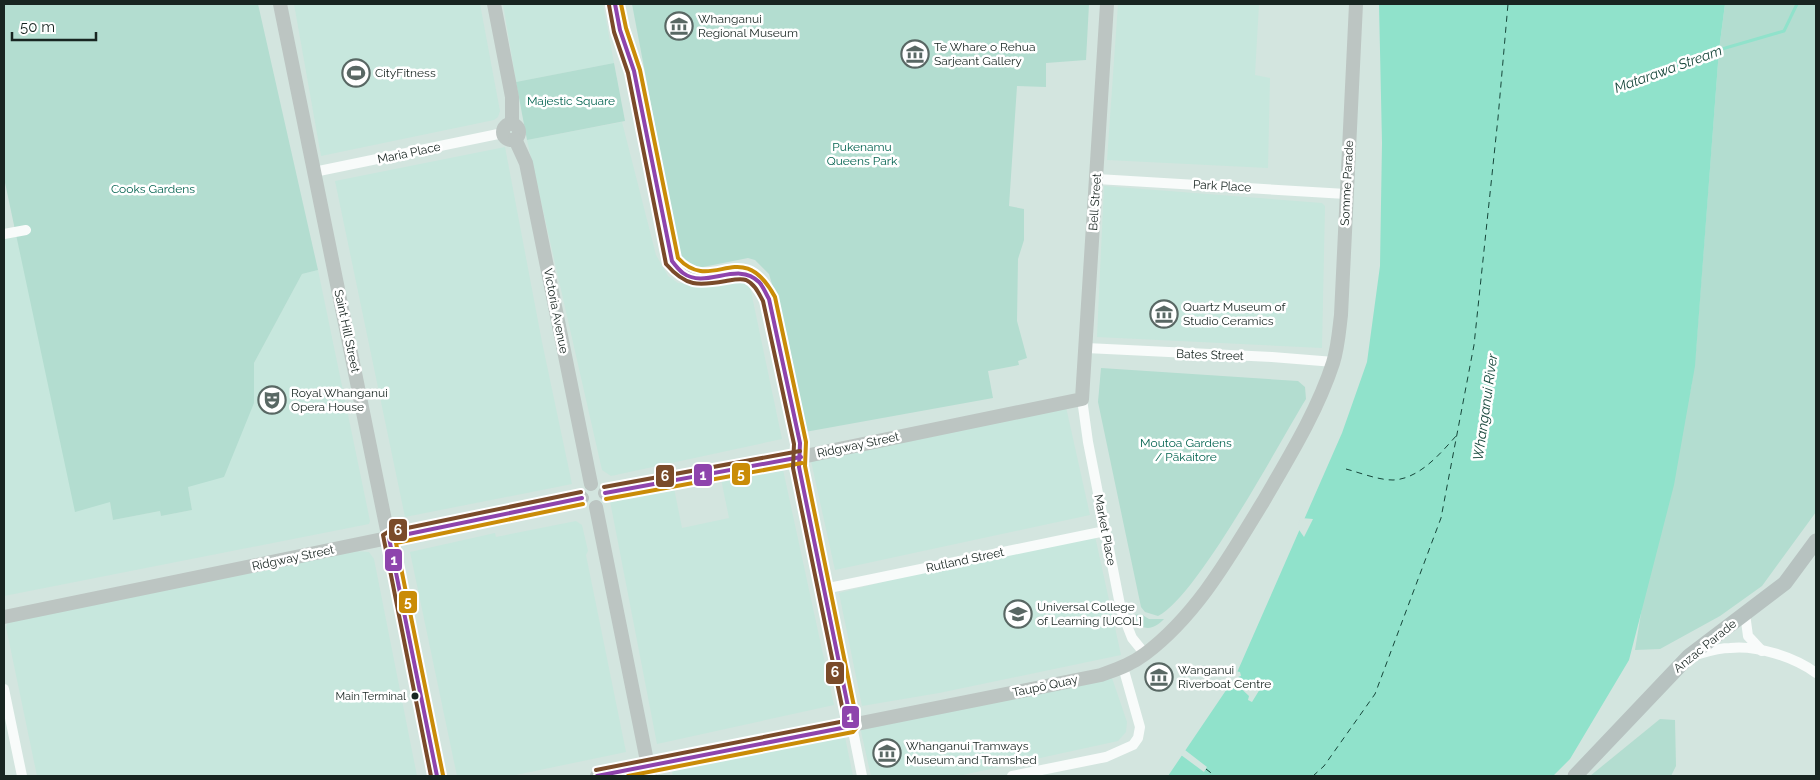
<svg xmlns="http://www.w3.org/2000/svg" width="1820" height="780" font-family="Raleway,sans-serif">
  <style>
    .built { fill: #c7e7dd }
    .green { fill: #b3ddd0 }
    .water { fill: #90e2cb }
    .pier { fill: #d3e5df }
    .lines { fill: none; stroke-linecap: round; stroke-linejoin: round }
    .stream { stroke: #90e2cb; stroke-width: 3 }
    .ferry { stroke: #16463a; stroke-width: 1; stroke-dasharray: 6 5; stroke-linecap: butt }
    .street { stroke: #f8fbfa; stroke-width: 10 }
    .secondary { stroke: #bcc5c2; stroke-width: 14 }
    .primary { stroke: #b7c2c0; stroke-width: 15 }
    .bus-1-casing { stroke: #fff; stroke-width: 8 }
    .bus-2-casing { stroke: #fff; stroke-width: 8 }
    .bus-3-casing { stroke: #fff; stroke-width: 8 }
    .bus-1 { stroke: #8e44ad; stroke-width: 4 }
    .bus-2 { stroke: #ca8c07; stroke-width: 4 }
    .bus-3 { stroke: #7a4b2a; stroke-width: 4 }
    .bus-dot { fill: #182521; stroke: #fff; stroke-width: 2 }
    .labels { text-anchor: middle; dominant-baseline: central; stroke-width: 5; stroke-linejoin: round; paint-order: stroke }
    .bus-label { font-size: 11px; fill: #182521; stroke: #fff; text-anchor: end }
    .poi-label { font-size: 12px; fill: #182521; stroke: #fff; text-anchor: start }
    .park-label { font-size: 12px; fill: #056451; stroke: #fff }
    .street-label { font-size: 12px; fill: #182521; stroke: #fff }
    .water-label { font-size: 14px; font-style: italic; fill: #16463a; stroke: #fff }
    .line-badge { stroke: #fff; stroke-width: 2 }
    .badge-label { font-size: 14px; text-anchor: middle; font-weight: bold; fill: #fff }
  </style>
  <rect width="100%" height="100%" fill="#d3e5df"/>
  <!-- built -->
  <g class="built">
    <polygon points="294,4 480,4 500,111 498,117 494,120 321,156"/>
    <polygon points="503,4 603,4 614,63 516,82"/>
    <polygon points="1118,4 1259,4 1255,75 1270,78 1268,168 1107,160"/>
    <polygon points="622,122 656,255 668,276 678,283 712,286 748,277 782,439 611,476 602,470 527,140"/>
    <polygon points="505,147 542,342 572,484 405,517 335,181"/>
    <polygon points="1104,186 1322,203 1325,206 1322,348 1097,337"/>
    <polygon points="16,235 110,502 113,520 160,511 161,516 192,510 188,487 254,403 254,363 302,274 318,270 370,521 369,524 4,596 4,238"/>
    <polygon points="1066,407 1090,515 835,570 811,461"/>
    <polygon points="782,465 834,705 657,744 610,501 674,488 682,528 729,518 721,479"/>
    <polygon points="576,521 582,525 588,551 586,555 626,752 511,776 457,776 410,552 495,533 496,537"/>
    <polygon points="1095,536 1121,655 939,693 862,706 839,593 914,574"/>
    <polygon points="356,551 369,552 374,559 417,776 37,776 6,627 8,622"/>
    <polygon points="1111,675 1127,722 1126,732 1118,741 958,776 871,776 860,727"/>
    <polygon points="844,732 853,776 673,776 671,768"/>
  </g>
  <!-- green -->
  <g class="green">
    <polygon points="4,4 258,4 318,270 302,274 254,363 254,403 224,477 188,487 192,510 161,516 160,511 113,520 110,502 75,512 4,178"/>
    <polygon points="632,4 1089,4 1086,60 1046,63 1046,87 1017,86 1009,206 1024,209 1024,240 1018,259 1017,321 1027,358 1018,361 1019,365 988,371 993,398 805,432 788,338 769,274 755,260 748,258 698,268 686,264 679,252"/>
    <polygon points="1725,4 1816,4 1816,512 1762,586 1720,616 1660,649 1635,650 1648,570 1691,388 1696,349 1719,50"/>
    <polygon points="614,63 625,121 527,140 516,82"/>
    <path d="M1101 368 1298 381 1305 387 1306 399C1279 443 1197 597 1158 616L1145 612 1141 607 1098 402Z"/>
    <path d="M1141 614 1149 619H1164C1153 631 1140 632 1134 615Z"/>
    <polygon points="1660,719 1675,720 1676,766 1671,776 1590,776"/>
  </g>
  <!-- water -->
  <polygon class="water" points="1379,4 1725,4 1719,50 1695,366 1674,485 1629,660 1570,759 1553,776 1168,776 1235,677 1342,433 1367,362 1380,266 1382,143"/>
  <!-- pier -->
  <g class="pier">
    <polygon points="1301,518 1313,519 1304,537 1297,527"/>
    <polygon points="1235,671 1240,672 1241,676 1238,677 1245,685 1260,689 1252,702 1248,700 1249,696 1231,679"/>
    <polygon points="1185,750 1207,767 1204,772 1181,755"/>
  </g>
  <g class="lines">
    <!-- stream -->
    <polyline class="stream" points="1715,51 1784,31 1797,4"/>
    <!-- ferry -->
    <g class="ferry">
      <path d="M1346 469C1361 473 1378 480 1393 480 1419 479 1440 454 1456 436"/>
      <polyline points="1206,769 1215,776"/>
      <polyline points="1313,776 1324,766 1375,694 1441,518 1474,345 1498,118 1508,4"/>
    </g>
    <!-- street -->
    <g class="street">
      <polyline points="314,172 503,133"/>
      <polyline points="1097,179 1346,194"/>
      <polyline points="4,234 26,230"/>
      <polyline points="1086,348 1272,357 1334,362"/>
      <polyline points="1082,399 1088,442 1121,610 1132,638 1145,654"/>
      <polyline points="824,589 1105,531"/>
      <polyline points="1745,614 1748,636 1762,651"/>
      <path d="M1695 655C1706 652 1718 648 1730 648 1757 645 1794 657 1816 673"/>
      <polyline points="4,689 22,776"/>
      <polyline points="852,726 862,776"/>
      <polyline points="1012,776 1106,757 1133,745 1138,738 1140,727 1123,667"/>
    </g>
    <!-- secondary -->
    <g class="secondary">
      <polyline points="280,4 437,776"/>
      <polyline points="494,4 512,97 512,123"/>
      <path d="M615 4 620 30 634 71 672 261C702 308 745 239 769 299L800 443 799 467 852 726"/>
      <circle cx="511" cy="132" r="8"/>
      <polyline points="515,139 526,163 591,484"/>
      <polyline points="605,493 801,457 1082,399 1107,4"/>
      <polyline points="596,507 650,776"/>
      <polyline points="4,617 582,498"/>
      <path d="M597 776 1101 675C1117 669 1132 664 1145 654 1197 615 1230 556 1263 502 1289 457 1317 412 1333 363 1338 347 1339 331 1341 315L1356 4"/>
    </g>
    <!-- primary -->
    <polyline class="primary" points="1575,776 1689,656 1785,583 1816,541"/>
    <!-- bus-1 casing -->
    <g class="bus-1-casing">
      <g id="bus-1">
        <polyline points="605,493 801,457"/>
        <polyline points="437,776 389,538 582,498"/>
        <path d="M597 776 852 726 799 467 800 443 769 299C766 294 763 286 759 282 737 260 706 290 683 273 679 270 675 265 672 261L634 71 620 30 615 4"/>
      </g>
    </g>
    <!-- bus-2 casing -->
    <g class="bus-2-casing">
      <g id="bus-2">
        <path d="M621 4 626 28 640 70 678 258C713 296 741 234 775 297L806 442 805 466 858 726 853 732 628 776"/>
        <polyline points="606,499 802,463"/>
        <polyline points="443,775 396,543 583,504"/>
      </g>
    </g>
    <!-- bus-3 casing -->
    <g class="bus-3-casing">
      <g id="bus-3">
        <polyline points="604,487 800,451"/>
        <path d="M596 770 845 721 793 468 794 444 763 301C759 294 755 284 746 280 740 278 732 280 726 281 698 286 686 287 666 264L628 73 614 32 609 5"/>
        <polyline points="431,776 383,535 388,532 581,492"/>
      </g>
    </g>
    <!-- bus-1 -->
    <use href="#bus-1" class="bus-1"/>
    <!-- bus-2 -->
    <use href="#bus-2" class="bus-2"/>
    <!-- bus-3 -->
    <use href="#bus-3" class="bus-3"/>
  </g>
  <!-- icons -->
  <defs>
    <g id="museum-ring" transform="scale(1.4375)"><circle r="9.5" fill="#fff" stroke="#596864" stroke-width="1.5"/><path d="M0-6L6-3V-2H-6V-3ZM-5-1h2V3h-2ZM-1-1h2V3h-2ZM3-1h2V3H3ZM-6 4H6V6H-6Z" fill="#596864"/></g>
    <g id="stadium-ring" transform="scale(1.4375)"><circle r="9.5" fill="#fff" stroke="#596864" stroke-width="1.5"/><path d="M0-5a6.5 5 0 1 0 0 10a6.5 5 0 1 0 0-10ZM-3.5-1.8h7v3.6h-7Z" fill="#596864"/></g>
    <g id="theatre-ring" transform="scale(1.4375)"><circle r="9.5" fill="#fff" stroke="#596864" stroke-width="1.5"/><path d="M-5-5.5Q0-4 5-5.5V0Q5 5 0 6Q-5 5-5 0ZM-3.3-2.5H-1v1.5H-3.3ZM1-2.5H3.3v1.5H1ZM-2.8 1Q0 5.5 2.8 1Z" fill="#596864"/></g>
    <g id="university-ring" transform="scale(1.4375)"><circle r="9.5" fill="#fff" stroke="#596864" stroke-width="1.5"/><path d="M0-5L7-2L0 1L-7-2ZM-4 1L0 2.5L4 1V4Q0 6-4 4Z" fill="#596864"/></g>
  </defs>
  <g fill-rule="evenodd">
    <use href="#museum-ring" x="679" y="26"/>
    <use href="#museum-ring" x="915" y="54"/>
    <use href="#stadium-ring" x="356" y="73"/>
    <use href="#museum-ring" x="1164" y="314"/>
    <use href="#theatre-ring" x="272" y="400"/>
    <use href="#university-ring" x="1018" y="614"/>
    <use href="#museum-ring" x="1159" y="677"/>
    <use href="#museum-ring" x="887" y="753"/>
  </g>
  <!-- markers -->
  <circle class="bus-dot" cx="415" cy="696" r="4.5"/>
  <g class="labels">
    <!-- bus labels -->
    <g class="bus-label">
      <text x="406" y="696">Main Terminal</text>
    </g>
    <!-- poi labels -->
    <g class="poi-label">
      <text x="698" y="19">Whanganui<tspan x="698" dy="14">Regional Museum</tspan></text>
      <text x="934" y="47">Te Whare o Rehua<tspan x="934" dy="14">Sarjeant Gallery</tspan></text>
      <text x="375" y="73">CityFitness</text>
      <text x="1183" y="307">Quartz Museum of<tspan x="1183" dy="14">Studio Ceramics</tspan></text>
      <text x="291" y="393">Royal Whanganui<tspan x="291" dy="14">Opera House</tspan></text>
      <text x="1037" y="607">Universal College<tspan x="1037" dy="14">of Learning [UCOL]</tspan></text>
      <text x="1178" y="670">Wanganui<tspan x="1178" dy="14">Riverboat Centre</tspan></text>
      <text x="906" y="746">Whanganui Tramways<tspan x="906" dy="14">Museum and Tramshed</tspan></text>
    </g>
    <!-- park labels -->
    <g class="park-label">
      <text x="571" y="101">Majestic Square</text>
      <text x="862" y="147">Pukenamu<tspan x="862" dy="14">Queens Park</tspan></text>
      <text x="153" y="189">Cooks Gardens</text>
      <text x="1186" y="443">Moutoa Gardens<tspan x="1186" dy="14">/ Pākaitore</tspan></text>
    </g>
    <!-- street labels -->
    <g class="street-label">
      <text transform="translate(409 153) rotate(-12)">Maria Place</text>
      <text transform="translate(1347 183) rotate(-87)">Somme Parade</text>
      <text transform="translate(1222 186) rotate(3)">Park Place</text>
      <text transform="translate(1095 202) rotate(-86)">Bell Street</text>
      <text transform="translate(556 311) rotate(79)">Victoria Avenue</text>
      <text transform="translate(347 331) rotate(78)">Saint Hill Street</text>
      <text transform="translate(1210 355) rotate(2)">Bates Street</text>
      <text transform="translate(858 445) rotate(-12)">Ridgway Street</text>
      <text transform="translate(1105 530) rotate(79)">Market Place</text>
      <text transform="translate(293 558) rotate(-12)">Ridgway Street</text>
      <text transform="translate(965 560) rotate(-12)">Rutland Street</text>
      <text transform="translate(1705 646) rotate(-39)">Anzac Parade</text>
      <text transform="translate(1045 686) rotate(-12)">Taupō Quay</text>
    </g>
    <!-- water labels -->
    <g class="water-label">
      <text transform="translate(1668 69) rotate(-20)">Matarawa Stream</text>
      <text transform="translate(1485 407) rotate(-82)">Whanganui River</text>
    </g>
  </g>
  <g class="line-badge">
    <rect x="731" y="462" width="20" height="24" rx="5" fill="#ca8c07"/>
    <rect x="693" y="463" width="20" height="24" rx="5" fill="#8e44ad"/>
    <rect x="655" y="464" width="20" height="24" rx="5" fill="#7a4b2a"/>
    <rect x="388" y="518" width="20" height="24" rx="5" fill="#7a4b2a"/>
    <rect x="384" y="548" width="19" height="24" rx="5" fill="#8e44ad"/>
    <rect x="398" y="590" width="20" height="24" rx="5" fill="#ca8c07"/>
    <rect x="825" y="661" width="20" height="24" rx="5" fill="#7a4b2a"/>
    <rect x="841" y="705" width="19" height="24" rx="5" fill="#8e44ad"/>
  </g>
  <g class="badge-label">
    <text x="741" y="479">5</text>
    <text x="703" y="480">1</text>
    <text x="665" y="481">6</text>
    <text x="398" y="535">6</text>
    <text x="394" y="565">1</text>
    <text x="408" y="607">5</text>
    <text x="835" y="677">6</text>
    <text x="850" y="722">1</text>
  </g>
  <!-- border -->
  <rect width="1820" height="780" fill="none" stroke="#182521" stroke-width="10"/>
  <!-- scale -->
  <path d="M12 32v8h84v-8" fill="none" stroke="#182521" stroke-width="2.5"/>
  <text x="20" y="32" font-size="15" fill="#182521" stroke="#ffffff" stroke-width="4" paint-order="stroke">50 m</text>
</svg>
